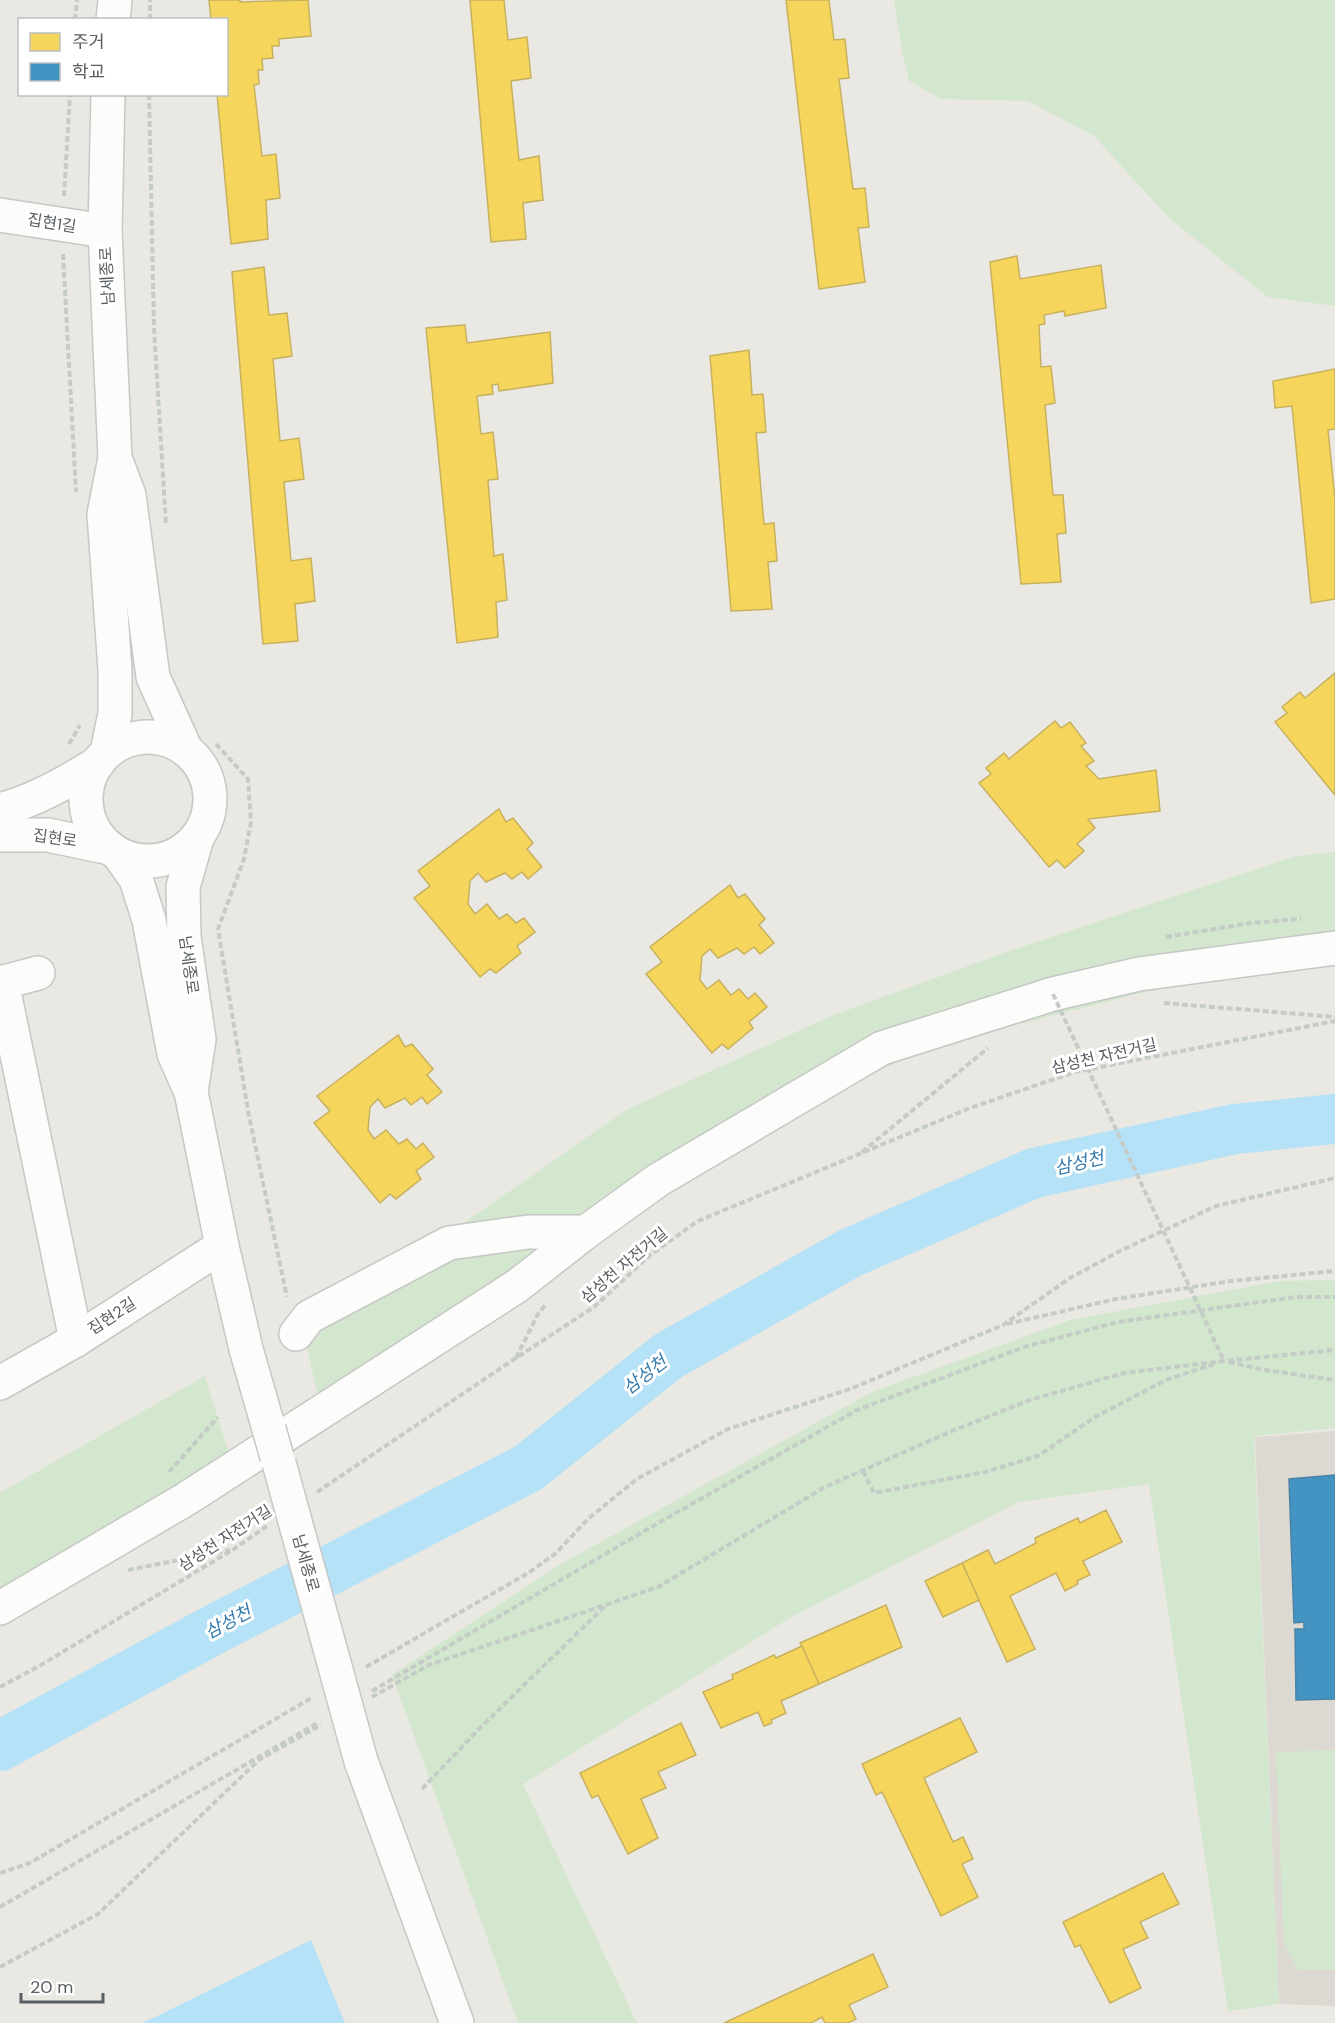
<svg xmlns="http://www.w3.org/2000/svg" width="1335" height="2023" font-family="'DM Sans','Noto Sans KR',sans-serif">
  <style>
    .education { fill: #dcd8d2 }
    .green { fill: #d2e7cd }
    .water { fill: #b5e2f7 }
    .homes { fill: #f6d55c; stroke: #c7b15e; stroke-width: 1.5 }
    .schools { fill: #4393c3; stroke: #4a83a6; stroke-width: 1.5 }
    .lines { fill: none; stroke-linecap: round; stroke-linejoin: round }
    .river { stroke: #b5e2f7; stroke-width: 50 }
    .minor-casing { stroke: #c6c7c6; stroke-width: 36 }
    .path { stroke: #c5cbc7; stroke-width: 4; stroke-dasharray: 6 3; stroke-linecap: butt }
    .minor { stroke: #fcfcfb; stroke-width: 33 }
    .minor-bridge-casing { stroke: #c6c7c6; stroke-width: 36; stroke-linecap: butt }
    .path-bridge { stroke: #c5cbc7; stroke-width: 4; stroke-dasharray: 6 3; stroke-linecap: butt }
    .minor-bridge { stroke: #fcfcfb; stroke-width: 33 }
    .labels { text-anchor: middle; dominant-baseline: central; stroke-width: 6; stroke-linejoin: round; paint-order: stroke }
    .street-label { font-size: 16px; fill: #595e62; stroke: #fff }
    .water-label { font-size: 18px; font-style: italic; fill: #357bad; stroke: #fff }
  </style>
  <rect width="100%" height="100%" fill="#eae8e3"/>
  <!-- education -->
  <polygon class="education" points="1335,1431 1335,2006 1279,2004 1255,1437"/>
  <!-- green -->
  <g class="green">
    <polygon points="894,0 1335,0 1335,306 1268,297 1169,218 1094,136 1028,101 941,99 909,81 902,51"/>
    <polygon points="1335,852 1335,962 1145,992 942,1044 697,1146 323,1418 304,1335 626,1110 831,1016 1015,949 1296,856"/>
    <polygon points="1335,1280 1335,1428 1254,1436 1279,2004 1228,2011 1149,1484 1019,1502 793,1616 523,1784 637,2023 518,2023 392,1675 559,1565 872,1392 1070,1320 1280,1281"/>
    <polygon points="205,1376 231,1461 0,1604 0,1493"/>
    <polygon points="1335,1750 1335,1970 1298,1970 1284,1942 1276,1752"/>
  </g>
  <!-- water -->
  <polygon class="water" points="311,1940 345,2023 143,2023"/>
  <!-- homes -->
  <g class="homes">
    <polygon points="209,0 240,0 240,2 308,0 311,36 279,39 279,46 272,46 273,58 262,59 263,70 258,70 259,84 254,85 262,156 276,154 280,198 266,200 268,239 231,244 217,94 226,94 226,20 211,20"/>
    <polygon points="470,0 504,0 508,40 527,37 531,78 511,81 519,160 539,156 543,200 523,203 526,239 491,242"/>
    <polygon points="786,0 829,0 834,40 845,39 849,78 839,79 853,189 865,188 869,227 858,228 865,282 819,289"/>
    <polygon points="1017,256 1020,279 1101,265 1106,308 1065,316 1064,311 1044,315 1045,324 1039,325 1041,367 1051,366 1055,403 1045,405 1053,495 1063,495 1066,533 1057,534 1061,582 1021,584 990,262"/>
    <polygon points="264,267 269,315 287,313 292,356 273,359 280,441 299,438 304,479 284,482 291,561 311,558 315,601 295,604 298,641 263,644 232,272"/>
    <polygon points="465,325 467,343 550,332 553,383 499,391 498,384 492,385 493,394 477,396 481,434 493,432 498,479 488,480 494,556 503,554 507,600 496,602 498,637 457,643 426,328"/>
    <polygon points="749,350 752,395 763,394 766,432 756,433 764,524 774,523 777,561 768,562 772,609 731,611 710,356"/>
    <polygon points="1335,369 1335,429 1328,430 1335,499 1335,599 1311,603 1292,406 1275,408 1273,381"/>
    <polygon points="1335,673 1335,795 1275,722 1287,713 1282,707 1300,692 1305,698"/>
    <polygon points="1055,721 1061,728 1070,722 1086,743 1081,746 1094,761 1086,766 1099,779 1156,770 1160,811 1088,819 1095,828 1077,844 1084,851 1065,868 1057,860 1049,867 979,783 991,774 986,768 1004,753 1009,759"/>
    <polygon points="499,809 506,822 513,818 533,843 527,849 542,867 528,879 522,872 512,879 505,873 486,882 478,873 470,881 468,904 475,914 487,904 499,919 507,914 516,923 524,918 535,932 517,946 521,953 496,973 490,969 480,977 414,898 430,886 418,871"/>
    <polygon points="730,885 738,898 745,894 765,919 759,925 774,943 760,954 754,947 744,954 737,948 718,958 710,949 702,956 700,980 707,989 719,980 731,995 739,989 748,999 755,993 767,1007 749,1022 753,1028 728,1049 722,1044 712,1053 646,974 662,962 650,947"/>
    <polygon points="398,1035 405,1047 412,1044 433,1069 427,1075 442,1092 427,1104 422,1097 411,1105 405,1098 385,1108 378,1099 370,1107 368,1130 374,1139 386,1130 399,1144 407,1139 416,1149 423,1143 434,1157 416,1171 421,1179 396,1199 390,1194 380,1203 314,1123 330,1111 317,1096"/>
    <polygon points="1106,1510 1122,1542 1083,1561 1090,1575 1077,1581 1078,1584 1065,1591 1056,1573 1010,1596 1035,1649 1007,1662 962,1563 988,1550 995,1564 1036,1543 1035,1538 1078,1518 1080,1523"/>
    <polygon points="962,1563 979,1600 943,1617 925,1581"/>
    <polygon points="886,1605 902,1647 819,1684 800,1643"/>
    <polygon points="802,1646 819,1684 781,1701 786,1713 771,1720 772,1723 764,1726 758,1712 721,1728 703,1692 733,1679 732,1675 774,1655 776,1658"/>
    <polygon points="960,1718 977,1752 924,1778 953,1842 963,1837 973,1859 962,1864 978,1897 941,1916 882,1792 876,1795 862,1764"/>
    <polygon points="681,1723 696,1755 658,1772 666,1788 641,1799 658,1838 628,1854 598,1795 592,1798 580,1773"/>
    <polygon points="1163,1873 1179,1904 1140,1922 1148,1938 1123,1949 1141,1988 1110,2003 1080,1945 1075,1947 1063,1922"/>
    <polygon points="873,1954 888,1987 849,2005 856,2019 848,2023 825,2023 822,2017 811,2023 724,2023"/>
  </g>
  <!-- schools -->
  <polygon class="schools" points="1335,1475 1335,1699 1296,1700 1295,1629 1304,1629 1304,1622 1294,1623 1289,1479"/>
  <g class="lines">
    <!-- river -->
    <polyline class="river" points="0,1746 215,1629 528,1468 668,1356 850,1253 1034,1173 1235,1129 1335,1119"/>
    <!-- minor casing -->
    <g class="minor-casing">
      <g id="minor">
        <polyline points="113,20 115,0"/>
        <polyline points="108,94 105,231 115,458"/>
        <polyline points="0,215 105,231"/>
        <circle cx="148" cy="799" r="62"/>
        <polyline points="107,752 115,714 115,670 104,514 115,458 129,495 153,677 186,750"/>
        <path d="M0 810C36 800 67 782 98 763"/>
        <polyline points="0,835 48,835 110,848"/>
        <polyline points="119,855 136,879 149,920 174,1054 191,1092 222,1246 246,1349 269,1429"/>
        <polyline points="2,982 76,1340"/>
        <polyline points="0,983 38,973"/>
        <polyline points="191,1092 199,1039 184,937 183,887 197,838"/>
        <polyline points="296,1334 309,1317 449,1243 528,1232 586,1232 658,1180 882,1048 1053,994 1139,974 1335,948"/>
        <polyline points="0,1383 76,1340 222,1246"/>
        <polyline points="0,1608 186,1499 517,1286 586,1232"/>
        <polyline points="361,1761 457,2023"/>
      </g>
    </g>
    <!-- path -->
    <g class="path">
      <polyline points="75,20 77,0"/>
      <polyline points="150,20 150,0"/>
      <polyline points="149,94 154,328 166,525"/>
      <polyline points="64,196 70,94"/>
      <polyline points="63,254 76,492"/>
      <polyline points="69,744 80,725"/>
      <polyline points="216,744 248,779 251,822 244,859 218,929 249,1116 287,1297"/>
      <polyline points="1166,937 1251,923 1301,919"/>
      <polyline points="1164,1003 1335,1017"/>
      <polyline points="862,1152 988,1048"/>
      <polyline points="1007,1324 1116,1299 1231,1281 1335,1271"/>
      <polyline points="516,1358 538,1314 546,1304"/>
      <polyline points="1229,1362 1264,1370 1335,1380"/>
      <polyline points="863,1471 874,1493 985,1472 1038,1456 1095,1417 1166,1380 1214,1364"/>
      <polyline points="169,1472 218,1417"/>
      <polyline points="317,1492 516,1358 594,1307 649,1256 698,1221 970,1108 1075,1072 1335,1021"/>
      <polyline points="128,1570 230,1550"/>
      <polyline points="366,1667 528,1573 555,1554 589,1518 637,1479 728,1429 850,1389 1003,1325 1070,1278 1120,1251 1216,1206 1335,1178"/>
      <polyline points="0,1687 41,1665 234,1549 267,1526"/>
      <polyline points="372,1691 646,1530 857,1410 1024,1347 1118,1322 1296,1297 1335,1297"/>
      <polyline points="372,1697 429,1665 658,1587 825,1487 952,1431 1030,1400 1124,1373 1224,1361 1335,1350"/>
      <polyline points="422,1789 479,1729 605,1606"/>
      <polyline points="0,1873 30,1863 313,1697"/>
      <polyline points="0,1907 319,1722"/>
      <polyline points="0,1967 98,1914 260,1759 321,1725"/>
    </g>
    <!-- minor -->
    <use href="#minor" class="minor"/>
    <!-- minor-bridge casing -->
    <g class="minor-bridge-casing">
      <g id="minor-bridge">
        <polyline points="269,1429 277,1457"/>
        <polyline points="279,1463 361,1761"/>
      </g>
    </g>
    <!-- path-bridge -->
    <polyline class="path-bridge" points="1053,994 1224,1361"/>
    <!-- minor-bridge -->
    <use href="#minor-bridge" class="minor-bridge"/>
  </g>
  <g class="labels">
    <!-- street labels -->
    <g class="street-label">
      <text transform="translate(52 223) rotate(9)">집현1길</text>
      <text transform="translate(107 276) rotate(-93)">남세종로</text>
      <text transform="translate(55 838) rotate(8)">집현로</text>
      <text transform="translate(189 965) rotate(82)">남세종로</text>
      <text transform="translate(1104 1056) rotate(-13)">삼성천 자전거길</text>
      <text transform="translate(624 1265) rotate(-40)">삼성천 자전거길</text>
      <text transform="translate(112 1316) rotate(-33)">집현2길</text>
      <text transform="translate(225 1538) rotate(-33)">삼성천 자전거길</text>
      <text transform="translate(306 1563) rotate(74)">남세종로</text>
    </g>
    <!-- water labels -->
    <g class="water-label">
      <text transform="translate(1079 1163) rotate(-13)">삼성천</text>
      <text transform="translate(645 1375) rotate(-38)">삼성천</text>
      <text transform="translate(228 1622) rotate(-28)">삼성천</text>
    </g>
  </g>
  <!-- legend -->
  <rect x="18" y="18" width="210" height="78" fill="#ffffff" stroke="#bdbfc0" stroke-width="1.5"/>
  <rect x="30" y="33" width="30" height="18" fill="#f6d55c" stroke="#bdbfc0" stroke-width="1.5"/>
  <text x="72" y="48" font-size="18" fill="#595e62">주거</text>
  <rect x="30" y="63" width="30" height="18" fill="#4393c3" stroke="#bdbfc0" stroke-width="1.5"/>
  <text x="72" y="78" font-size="18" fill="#595e62">학교</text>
  <!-- scale -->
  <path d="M21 1993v9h82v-9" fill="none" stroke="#595e62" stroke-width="3"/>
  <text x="30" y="1993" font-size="18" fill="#595e62" stroke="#ffffff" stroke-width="4.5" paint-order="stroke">20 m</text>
</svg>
